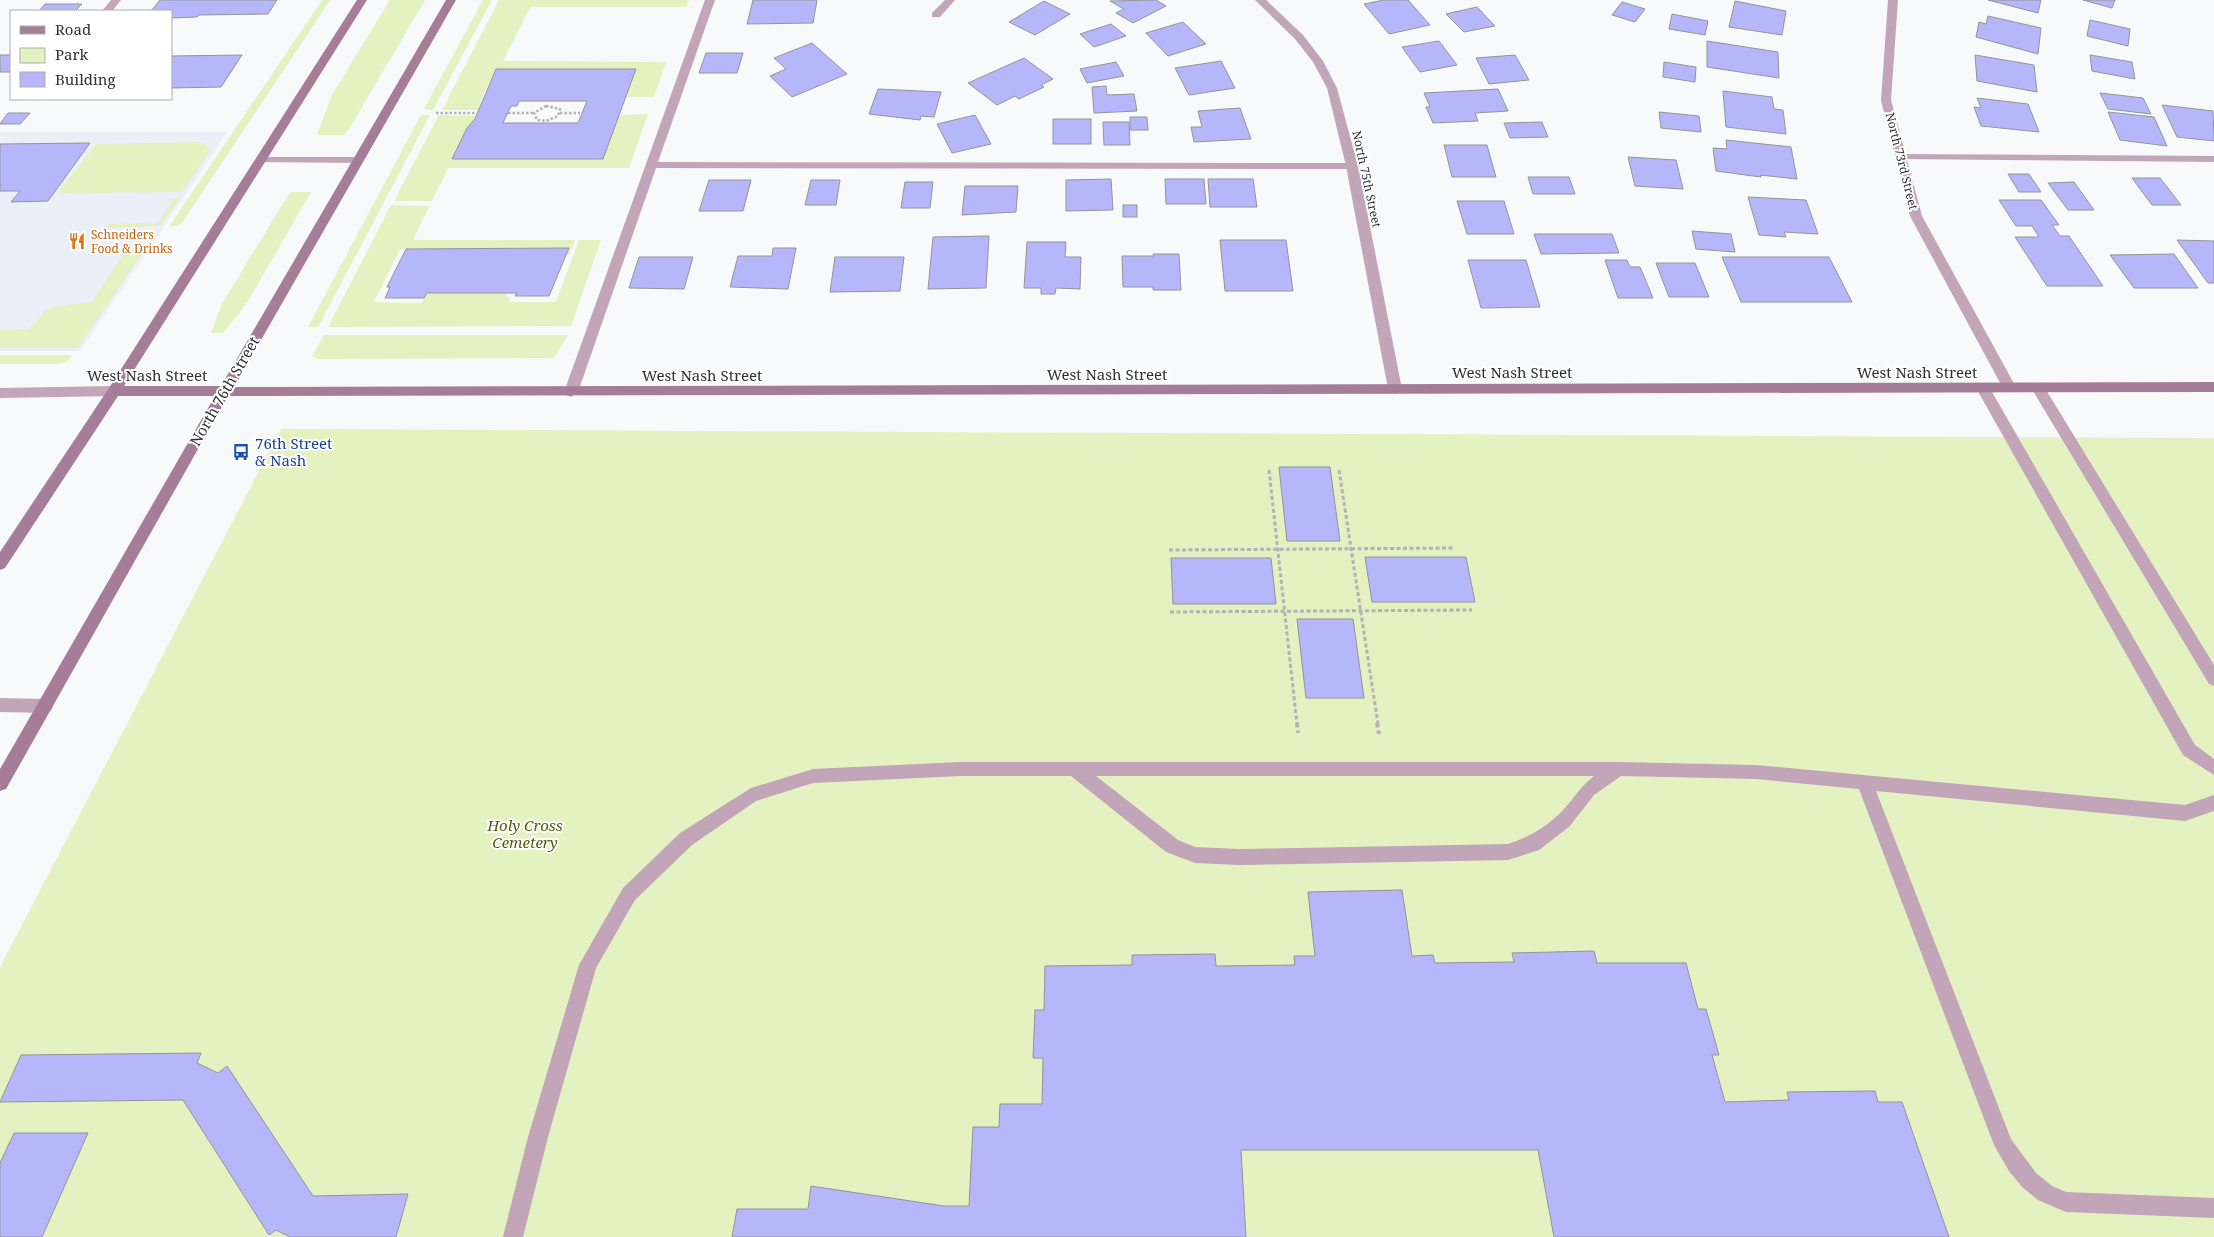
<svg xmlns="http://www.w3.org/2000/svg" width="2214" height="1237" font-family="'Noto Serif',serif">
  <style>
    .built { fill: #e9f0f8 }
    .green { fill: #e4f1c0 }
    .building { fill: #b6b7fa; stroke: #949496; fill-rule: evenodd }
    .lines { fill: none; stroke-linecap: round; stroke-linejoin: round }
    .path-far2 { stroke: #b1b3b4; stroke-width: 2.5; stroke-dasharray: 2.5 2; stroke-linecap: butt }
    .path-far1 { stroke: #b1b3b4; stroke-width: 3; stroke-dasharray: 4 2.5; stroke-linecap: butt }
    .path { stroke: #b1b3b4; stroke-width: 4; stroke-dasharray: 4.5 3; stroke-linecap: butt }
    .lane { fill: #c2a5b8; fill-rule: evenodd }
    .street { fill: #c2a5b8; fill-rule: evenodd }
    .secondary { fill: #a67d99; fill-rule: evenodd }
    .labels { text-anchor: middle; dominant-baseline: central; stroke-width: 4; stroke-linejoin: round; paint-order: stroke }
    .far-street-label { font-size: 12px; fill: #313132; stroke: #fff }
    .far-food-label { font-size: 12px; fill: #c56008; stroke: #fff; text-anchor: start }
    .street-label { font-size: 15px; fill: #313132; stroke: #fff }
    .transit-label { font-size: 15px; fill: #164399; stroke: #fff; text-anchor: start }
    .park-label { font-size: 15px; font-style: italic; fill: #505d0e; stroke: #fff }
  </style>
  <rect width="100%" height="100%" fill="#f7f9fa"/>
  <!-- built -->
  <polygon class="built" points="0,132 227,132 80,351 0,351"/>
  <!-- green -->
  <g class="green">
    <polygon points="322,0 330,0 181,224 169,227"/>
    <polygon points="390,0 425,0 349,129 343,135 317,135 332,95"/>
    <polygon points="483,0 492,0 433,110 424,109"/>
    <polygon points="499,0 689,0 686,7 530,7 503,61 666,62 654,97 626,97 636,69 496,69 482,97 479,110 442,110"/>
    <polygon points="648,114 629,168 448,168 432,201 394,201 439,115 477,116 467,128 453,159 603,159 619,115"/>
    <polygon points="421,115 430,115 318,327 308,327"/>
    <polygon points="199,142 207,145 210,151 182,192 58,193 96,144"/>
    <polygon points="290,192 311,192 247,303 223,333 211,333 222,304"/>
    <polygon points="180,198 160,226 105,228 109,224 158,223 172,202 170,199"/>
    <polygon points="391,205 429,206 413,240 575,240 569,255 566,255 569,248 400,249 374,302 422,303 426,294 507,294 506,297 510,297 509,302 556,302 579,240 601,240 571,326 328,327"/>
    <polygon points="138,249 144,250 78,348 0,348 0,330 28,329 36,323 45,311 56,306 92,302 124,254 88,254 90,252"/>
    <polygon points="324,335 568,335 554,358 317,359 312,356"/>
    <polygon points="0,355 72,355 67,362 57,364 0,364"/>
    <polygon points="281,429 2214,438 2214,1237 0,1237 0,967"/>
  </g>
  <!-- building -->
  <g class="building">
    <polygon points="160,0 277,0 268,14 199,15 197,17 171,18 171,11 151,11"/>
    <polygon points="753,0 817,0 813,23 747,24"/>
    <polygon points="1156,0 1166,6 1133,23 1116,13 1124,9 1110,1"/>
    <polygon points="1384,0 1408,0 1430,25 1389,34 1364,4"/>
    <polygon points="1988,0 2041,0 2038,13"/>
    <polygon points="2083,0 2115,0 2112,8"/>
    <polygon points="1044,1 1070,14 1035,35 1009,22"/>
    <polygon points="1735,1 1786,11 1782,35 1729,27"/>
    <polygon points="1622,2 1645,9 1635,22 1612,15"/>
    <polygon points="45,4 82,4 75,11 39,11"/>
    <polygon points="1477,7 1495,26 1464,32 1446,14"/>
    <polygon points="1672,14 1708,21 1705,35 1669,29"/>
    <polygon points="1988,16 2041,28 2038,54 1976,37 1979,22 1986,24"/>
    <polygon points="2090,20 2130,29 2128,46 2087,36"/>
    <polygon points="1183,22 1206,44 1168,56 1146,33"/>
    <polygon points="1111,24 1126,36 1094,47 1080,34"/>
    <polygon points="1439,41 1457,65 1420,72 1402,47"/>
    <polygon points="1707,41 1778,52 1779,78 1707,67"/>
    <polygon points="812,43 847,74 792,97 770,76 786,69 774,58"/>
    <polygon points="706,53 743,53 737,73 699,73"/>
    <rect x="0" y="55" width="11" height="17"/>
    <polygon points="242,55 221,87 171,88 171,56"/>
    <polygon points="1515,55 1529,80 1489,84 1476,58"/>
    <polygon points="1975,55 2034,65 2037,92 1977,81"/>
    <polygon points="2090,55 2132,62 2135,79 2092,71"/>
    <polygon points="1024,58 1053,79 1041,85 1044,87 1019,99 1015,96 997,105 968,83"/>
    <polygon points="1221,61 1235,88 1189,95 1175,68"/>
    <polygon points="1116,62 1124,76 1087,83 1080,69"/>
    <polygon points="1664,62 1696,67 1695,82 1663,77"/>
    <path d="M496 69H636L603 159H452L467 128 475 119ZM519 101H587L578 123H503L511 106H517Z"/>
    <polygon points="1106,86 1107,95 1134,94 1137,111 1094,113 1092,87"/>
    <polygon points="878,89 941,92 934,117 921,116 920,120 869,114"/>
    <polygon points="1498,89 1508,111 1475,113 1478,121 1433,123 1426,107 1430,107 1424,93"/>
    <polygon points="1723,91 1772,97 1774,109 1783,110 1786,134 1726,127"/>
    <polygon points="2100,93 2143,98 2151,114 2108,109"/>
    <polygon points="1977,98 2028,104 2039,132 1981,126 1974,107 1981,108"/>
    <polygon points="2162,105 2213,111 2214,141 2177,137"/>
    <polygon points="1240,108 1251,139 1194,142 1191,127 1202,127 1198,111"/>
    <polygon points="1659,112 1699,116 1701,132 1661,128"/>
    <polygon points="2108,112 2154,117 2167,146 2120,140"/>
    <polygon points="8,113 30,113 20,124 0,124"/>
    <polygon points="975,115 991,144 952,153 937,124"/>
    <polygon points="1130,117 1147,117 1148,130 1130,130"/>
    <rect x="1053" y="119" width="38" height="25"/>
    <polygon points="1103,122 1129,122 1130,145 1104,145"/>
    <polygon points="1542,122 1548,137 1510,138 1504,123"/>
    <polygon points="1726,140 1791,147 1797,179 1760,175 1761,177 1716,171 1713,148 1727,149"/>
    <polygon points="90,143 48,201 11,202 20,191 0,191 0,144"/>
    <polygon points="1444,145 1487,145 1496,177 1452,177"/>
    <polygon points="1628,157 1676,160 1683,189 1635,186"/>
    <polygon points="2008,174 2029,174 2041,192 2019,192"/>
    <polygon points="1528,177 1569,177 1575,194 1533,194"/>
    <polygon points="2132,178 2160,178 2181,205 2152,205"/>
    <polygon points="1111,179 1113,210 1066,211 1066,180"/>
    <polygon points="1165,179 1204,179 1206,204 1166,204"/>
    <polygon points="1208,179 1253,179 1257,207 1210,207"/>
    <polygon points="709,180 751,180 743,211 699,211"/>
    <polygon points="811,180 840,180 836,205 805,205"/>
    <polygon points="905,182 933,182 930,208 901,208"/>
    <polygon points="2074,182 2094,210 2068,210 2048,183"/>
    <polygon points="965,186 1018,186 1016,212 962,215"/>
    <polygon points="1748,197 1806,200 1818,234 1784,232 1786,237 1759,235"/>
    <polygon points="1999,200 2041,200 2059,225 2052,225 2060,236 2069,236 2103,286 2047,286 2015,237 2039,237 2032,226 2016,226"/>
    <polygon points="1457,201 1504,201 1514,234 1467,234"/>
    <rect x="1123" y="205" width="14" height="12"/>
    <polygon points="1692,231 1731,234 1735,252 1696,249"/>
    <polygon points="1534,234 1612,234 1619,253 1541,254"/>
    <polygon points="989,236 986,288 928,289 933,237"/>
    <polygon points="1220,240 1286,240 1293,291 1225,291"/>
    <polygon points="2177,240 2214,241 2214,283 2208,283"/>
    <polygon points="1027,242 1066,242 1065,257 1081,257 1080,289 1056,288 1055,294 1041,294 1041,288 1024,288"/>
    <polygon points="569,248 549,296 515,296 517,293 427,293 424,298 385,298 390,287 387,287 406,249"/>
    <polygon points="773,248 796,248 788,289 730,287 738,256 772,256"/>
    <polygon points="1153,254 1179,254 1181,290 1153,290 1153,287 1123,287 1122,256 1154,256"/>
    <polygon points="2174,254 2198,288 2134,288 2110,255"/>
    <polygon points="639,257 693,257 684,289 629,288"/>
    <polygon points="835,257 904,257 900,291 830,292"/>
    <polygon points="1722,257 1829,257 1852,302 1741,302"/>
    <polygon points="1468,260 1526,260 1540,307 1481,308"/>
    <polygon points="1605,260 1627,260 1630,267 1640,267 1653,298 1618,298"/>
    <polygon points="1656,263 1695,263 1709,297 1669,297"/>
    <polygon points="1279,467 1330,467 1340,541 1287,541"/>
    <polygon points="1365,557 1466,557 1475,602 1372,602"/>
    <polygon points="1171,558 1271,558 1276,604 1173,604"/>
    <polygon points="1297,619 1353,619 1364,698 1306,698"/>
    <polygon points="1402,890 1412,956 1433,955 1435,963 1514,962 1512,953 1594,951 1597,963 1686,963 1698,1009 1706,1009 1719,1055 1712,1055 1725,1102 1789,1100 1787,1092 1875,1091 1878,1102 1902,1102 1949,1237 1554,1237 1538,1150 1241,1150 1246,1237 732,1237 737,1209 808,1209 811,1186 944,1206 969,1206 973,1127 999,1127 1000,1104 1042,1104 1043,1058 1033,1058 1035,1010 1044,1010 1045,966 1132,965 1132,955 1215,954 1216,966 1295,965 1294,956 1315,956 1308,892"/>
    <polygon points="201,1053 197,1063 218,1073 227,1066 313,1196 408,1194 396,1237 290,1237 276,1230 269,1235 183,1100 0,1102 21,1055"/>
    <polygon points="14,1133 88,1133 42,1237 0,1237 0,1163"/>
  </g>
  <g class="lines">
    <!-- path-far2 -->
    <g class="path-far2">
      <polygon points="546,106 560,109 558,116 546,121 537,120 534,113"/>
      <polyline points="436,113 478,113"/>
      <polyline points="508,113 534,113"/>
      <polyline points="560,113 580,113"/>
    </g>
    <!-- path-far1 -->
    <g class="path-far1">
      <polyline points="1269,470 1297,724"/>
      <polyline points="1339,470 1378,724"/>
      <polyline points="1169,550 1455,548"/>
      <polyline points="1170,612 1472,610"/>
    </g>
    <!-- path -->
    <g class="path">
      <polyline points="1297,723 1298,733"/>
      <polyline points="1377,723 1379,734"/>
    </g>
    <!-- lane -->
    <g class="lane">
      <polygon points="111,0 121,0 112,11 102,11"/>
      <polygon points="705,0 715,0 658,162 1352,163 1358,166 1352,169 656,168 578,392 571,397 566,395 564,392"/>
      <polygon points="1901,154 2214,156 2214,162 1897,159 1897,155"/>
      <polygon points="260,157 358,157 364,160 358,163 256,162 256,158"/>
      <polygon points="1983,383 1988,385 2195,745 2214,759 2214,775 2183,755 1976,388"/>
      <polygon points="2038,383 2043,385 2214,665 2214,686 2209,684 2033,391 2031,388"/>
      <polygon points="0,698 45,699 51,701 53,706 51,711 45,713 0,712"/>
      <path d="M961 762H1618L1756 765 2185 805 2214 795V811L2185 821 1876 791 2011 1139 2036 1173 2052 1186 2066 1192 2214 1198V1218L2066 1212 2038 1200 2022 1187 2009 1171 1994 1145 1859 789 1756 779 1621 776 1594 795 1569 827 1539 850 1508 860 1240 865 1195 863 1166 852 1071 776H961L813 783 756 801 692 845 635 900 596 968 548 1137 523 1237H503L528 1137 579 965 623 888 680 833 751 788 813 769ZM1096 776H1594C1578 788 1571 804 1556 817 1542 830 1526 838 1508 844L1240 849 1195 847 1178 840Z"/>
    </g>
    <!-- street -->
    <g class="street">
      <polygon points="945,0 955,0 940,17 932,17 932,13"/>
      <polygon points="1255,0 1266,0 1303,35 1323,61 1337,88 1358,166 1402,389 1400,392 1395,394 1388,389 1346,166 1327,88 1313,62 1295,39"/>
      <polygon points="1888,0 1898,0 1891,100 1922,216 2017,389 2015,392 2005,392 1910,216 1881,100"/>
      <polygon points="114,386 121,391 114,396 0,398 0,388"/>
    </g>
    <!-- secondary -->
    <polygon class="secondary" points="357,0 367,0 124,386 221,386 446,0 456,0 234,387 2214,382 2214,392 228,396 6,789 0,791 0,769 215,396 118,396 5,568 0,570 0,552 109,388"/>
  </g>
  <!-- icons -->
  <defs>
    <g id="restaurant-bare" transform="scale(1.35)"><path d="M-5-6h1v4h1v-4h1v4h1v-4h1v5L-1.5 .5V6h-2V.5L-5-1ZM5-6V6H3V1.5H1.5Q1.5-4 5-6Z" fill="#e8710a" stroke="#fff" stroke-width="2.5" paint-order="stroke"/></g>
    <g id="bus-bare" transform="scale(1.35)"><path d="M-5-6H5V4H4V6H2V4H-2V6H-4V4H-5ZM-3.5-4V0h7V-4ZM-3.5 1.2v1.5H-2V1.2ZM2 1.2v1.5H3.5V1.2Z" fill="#1a4fb4" stroke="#fff" stroke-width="2.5" paint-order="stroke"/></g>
  </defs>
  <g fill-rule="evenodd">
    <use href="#restaurant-bare" x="77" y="241"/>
    <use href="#bus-bare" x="241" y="452"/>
  </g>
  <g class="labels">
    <!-- far-street labels -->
    <g class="far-street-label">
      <text transform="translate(1902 161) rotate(76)">North 73rd Street</text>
      <text transform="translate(1367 179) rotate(78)">North 75th Street</text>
    </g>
    <!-- far-food labels -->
    <g class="far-food-label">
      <text x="91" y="234">Schneiders<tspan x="91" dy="14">Food &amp; Drinks</tspan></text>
    </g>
    <!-- street labels -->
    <g class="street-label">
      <text x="1512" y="372">West Nash Street</text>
      <text x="1917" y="372">West Nash Street</text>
      <text x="1107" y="374">West Nash Street</text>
      <text x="147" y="375">West Nash Street</text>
      <text x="702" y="375">West Nash Street</text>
      <text transform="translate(224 391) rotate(-60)">North 76th Street</text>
    </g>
    <!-- transit labels -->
    <g class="transit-label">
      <text x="255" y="443">76th Street<tspan x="255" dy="17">&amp; Nash</tspan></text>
    </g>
    <!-- park labels -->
    <g class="park-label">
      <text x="525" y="825">Holy Cross<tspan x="525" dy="17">Cemetery</tspan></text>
    </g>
  </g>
  <!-- legend -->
  <rect x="10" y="10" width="162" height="90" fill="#ffffff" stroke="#adadad"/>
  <rect x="20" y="26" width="25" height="8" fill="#a67d99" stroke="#adadad"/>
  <text x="55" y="35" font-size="15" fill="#313132">Road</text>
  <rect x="20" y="48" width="25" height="15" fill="#e4f1c0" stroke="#adadad"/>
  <text x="55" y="60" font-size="15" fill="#313132">Park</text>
  <rect x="20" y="72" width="25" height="15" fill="#b6b7fa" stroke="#adadad"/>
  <text x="55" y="85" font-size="15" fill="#313132">Building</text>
</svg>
